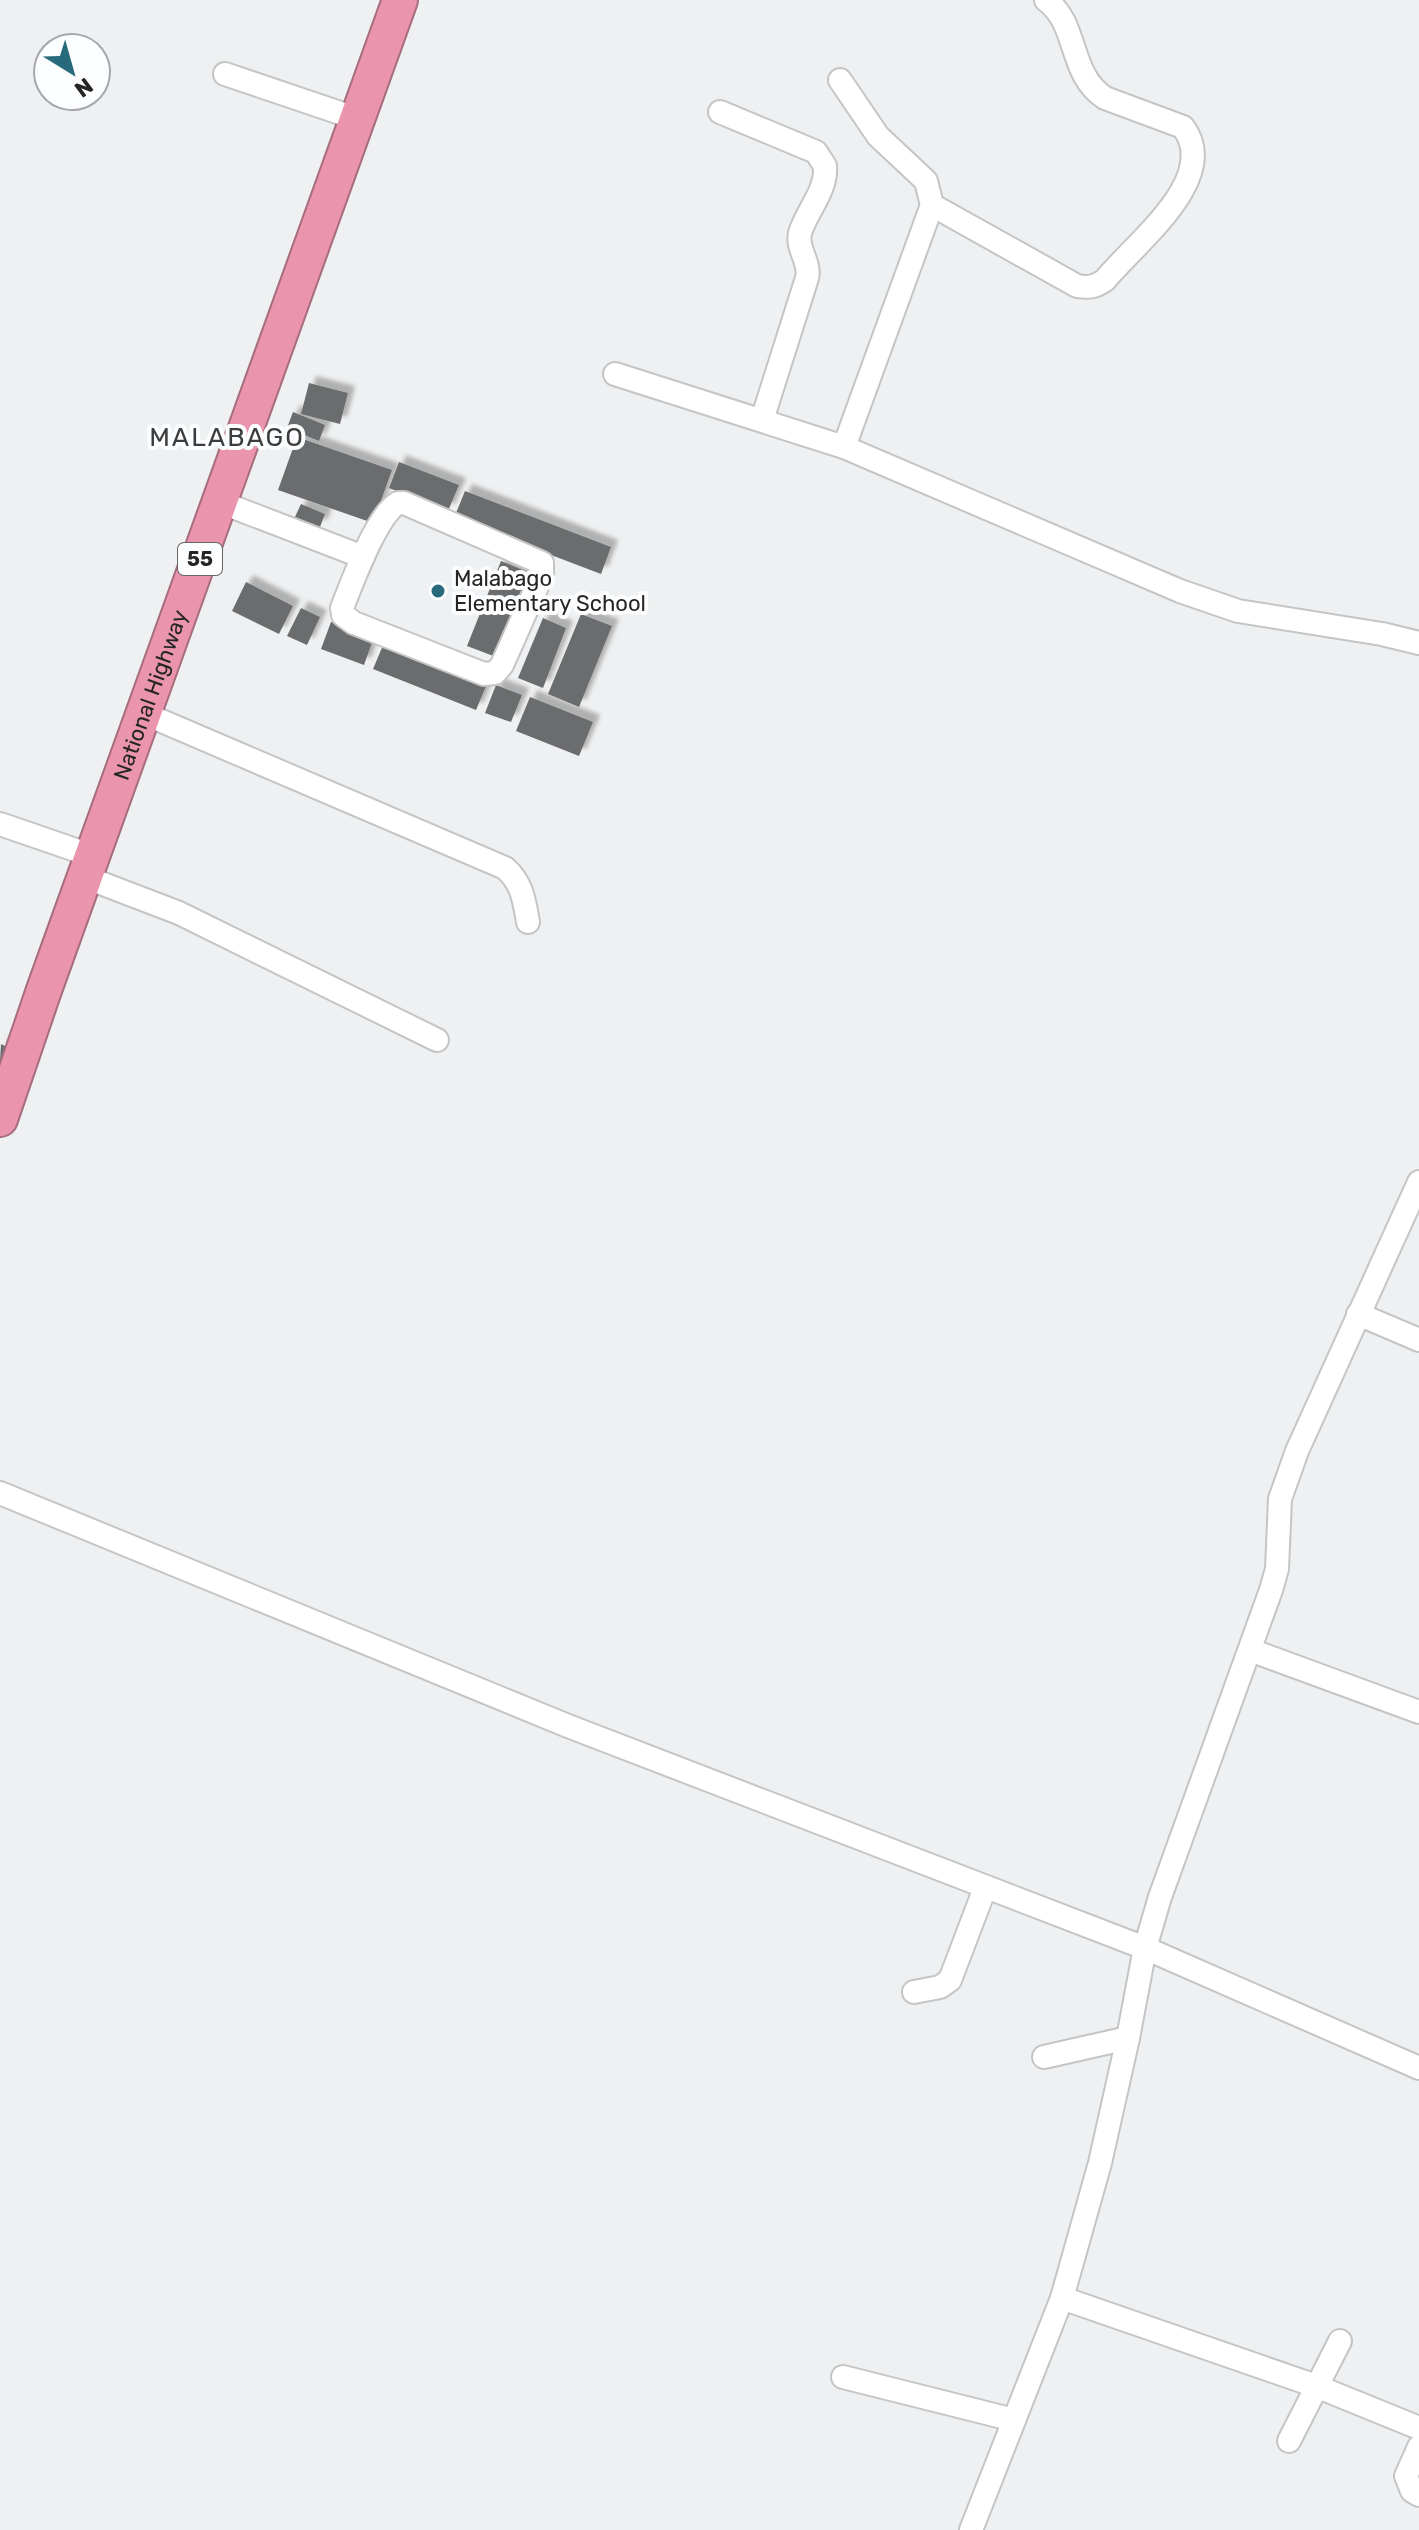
<svg xmlns="http://www.w3.org/2000/svg" width="1419" height="2530" font-family="Rubik,sans-serif">
  <style>
    .building { fill: #6b6c6d; filter: url(#shadow) }
    .lines { fill: none; stroke-linecap: round; stroke-linejoin: round }
    .minor-casing { stroke: #c4c5c6; stroke-width: 26 }
    .highway-casing { stroke: #a66d7e; stroke-width: 38 }
    .minor { stroke: #fff; stroke-width: 22 }
    .highway { stroke: #eb94ad; stroke-width: 34 }
    .poi-dot { fill: #266a7b; stroke: #fcfdfe; stroke-width: 3 }
    .labels { text-anchor: middle; dominant-baseline: central; stroke-width: 8; stroke-linejoin: round; paint-order: stroke }
    .shield { fill: #fcfdfe; stroke: #666667; stroke-width: 2 }
    .shield-label { font-size: 20px; font-weight: bold; fill: #252526 }
    .poi-label { font-size: 22px; fill: #252526; stroke: #fcfdfe; text-anchor: start }
    .street-label { font-size: 22px; fill: #252526; stroke: #fcfdfe }
    .quarter-label { font-size: 26px; letter-spacing: 2px; fill: #3b3c3d; stroke: #fcfdfe }
  </style>
  <defs>
    <filter id="shadow"><feDropShadow dx="7" dy="-7" stdDeviation="2" flood-color="#0004"/></filter>
  </defs>
  <rect width="100%" height="100%" fill="#eff0f1"/>
  <!-- building -->
  <g class="building">
    <polygon points="309,383 348,393 340,424 301,414"/>
    <polygon points="293,412 325,425 319,441 287,428"/>
    <polygon points="297,437 392,470 373,523 278,490"/>
    <polygon points="399,462 459,485 448,511 389,488"/>
    <polygon points="465,491 611,547 601,574 454,518"/>
    <polygon points="301,504 325,514 320,527 295,517"/>
    <polygon points="501,561 530,573 496,657 467,646"/>
    <polygon points="246,582 293,606 279,634 232,611"/>
    <polygon points="301,608 320,617 307,645 287,636"/>
    <polygon points="581,614 612,626 579,707 548,694"/>
    <polygon points="543,618 566,628 543,688 518,678"/>
    <polygon points="331,622 374,637 364,665 321,649"/>
    <polygon points="384,643 487,684 476,710 373,669"/>
    <polygon points="496,685 522,695 511,722 485,713"/>
    <polygon points="530,697 593,722 579,756 516,731"/>
    <polygon points="1,1044 13,1050 6,1064 0,1061"/>
  </g>
  <g class="lines">
    <!-- minor casing -->
    <g class="minor-casing">
      <g id="minor">
        <polyline points="225,74 358,119"/>
        <polyline points="840,80 878,136 926,181 932,205"/>
        <path d="M720 112 816 152 825 166C827 191 807 210 800 233 796 249 811 262 807 278L762 420"/>
        <polyline points="615,374 844,447 1180,591 1238,611 1382,634 1419,643"/>
        <path d="M844 447 932 205 1077 286C1089 288 1095 287 1105 280 1135 243 1222 178 1183 127L1105 98C1068 74 1079 24 1046 0"/>
        <polyline points="220,502 363,557"/>
        <path d="M398 503H404L542 563V575L502 665 495 673 484 674 354 623 343 615 342 608C352 583 376 516 398 503Z"/>
        <path d="M143 713 505 868C522 883 524 899 528 922"/>
        <polyline points="0,824 93,856"/>
        <polyline points="85,877 179,913 437,1040"/>
        <polyline points="1358,1314 1419,1340"/>
        <polyline points="0,1493 568,1726 1145,1948 1419,2068"/>
        <polyline points="1250,1650 1419,1712"/>
        <polyline points="914,1992 940,1987 950,1980 985,1888"/>
        <polyline points="1044,2057 1128,2038"/>
        <polyline points="1062,2298 1316,2386 1419,2428"/>
        <polyline points="843,2377 1014,2420"/>
        <polyline points="1289,2441 1340,2341"/>
        <polyline points="1419,2447 1406,2476 1412,2491 1419,2495"/>
        <polyline points="971,2530 1062,2298 1100,2163 1128,2038 1145,1948 1160,1897 1271,1590 1277,1569 1280,1499 1297,1451 1419,1182"/>
      </g>
    </g>
    <!-- highway casing -->
    <g class="highway-casing">
      <g id="highway">
        <path id="s1" d="M0 1119 44 990 400 0"/>
      </g>
    </g>
    <!-- minor -->
    <use href="#minor" class="minor"/>
    <!-- highway -->
    <use href="#highway" class="highway"/>
  </g>
  <!-- markers -->
  <circle class="poi-dot" cx="438" cy="591" r="8"/>
  <g class="labels">
    <!-- shield labels -->
    <rect class="shield" x="178" y="543" width="44" height="32" rx="6"/>
    <g class="shield-label">
      <text x="200" y="559">55</text>
    </g>
    <!-- poi labels -->
    <g class="poi-label">
      <text x="454" y="578">Malabago<tspan x="454" dy="25">Elementary School</tspan></text>
    </g>
    <!-- street labels -->
    <g class="street-label">
      <text stroke="none"><textPath href="#s1" startOffset="450">National Highway</textPath></text>
    </g>
    <!-- quarter labels -->
    <g class="quarter-label">
      <text x="227" y="437">MALABAGO</text>
    </g>
  </g>
  <!-- north arrow -->
  <g transform="translate(72 72) rotate(143)"><circle r="38" fill="#fcfdfe" stroke="#a6a7a8" stroke-width="2"/>
  <path d="M0-6L14 30L0 20L-14 30Z" fill="#266a7b"/>
  <text y="-12" font-size="22" font-weight="bold" text-anchor="middle" fill="#252526">N</text>
  </g>
</svg>
